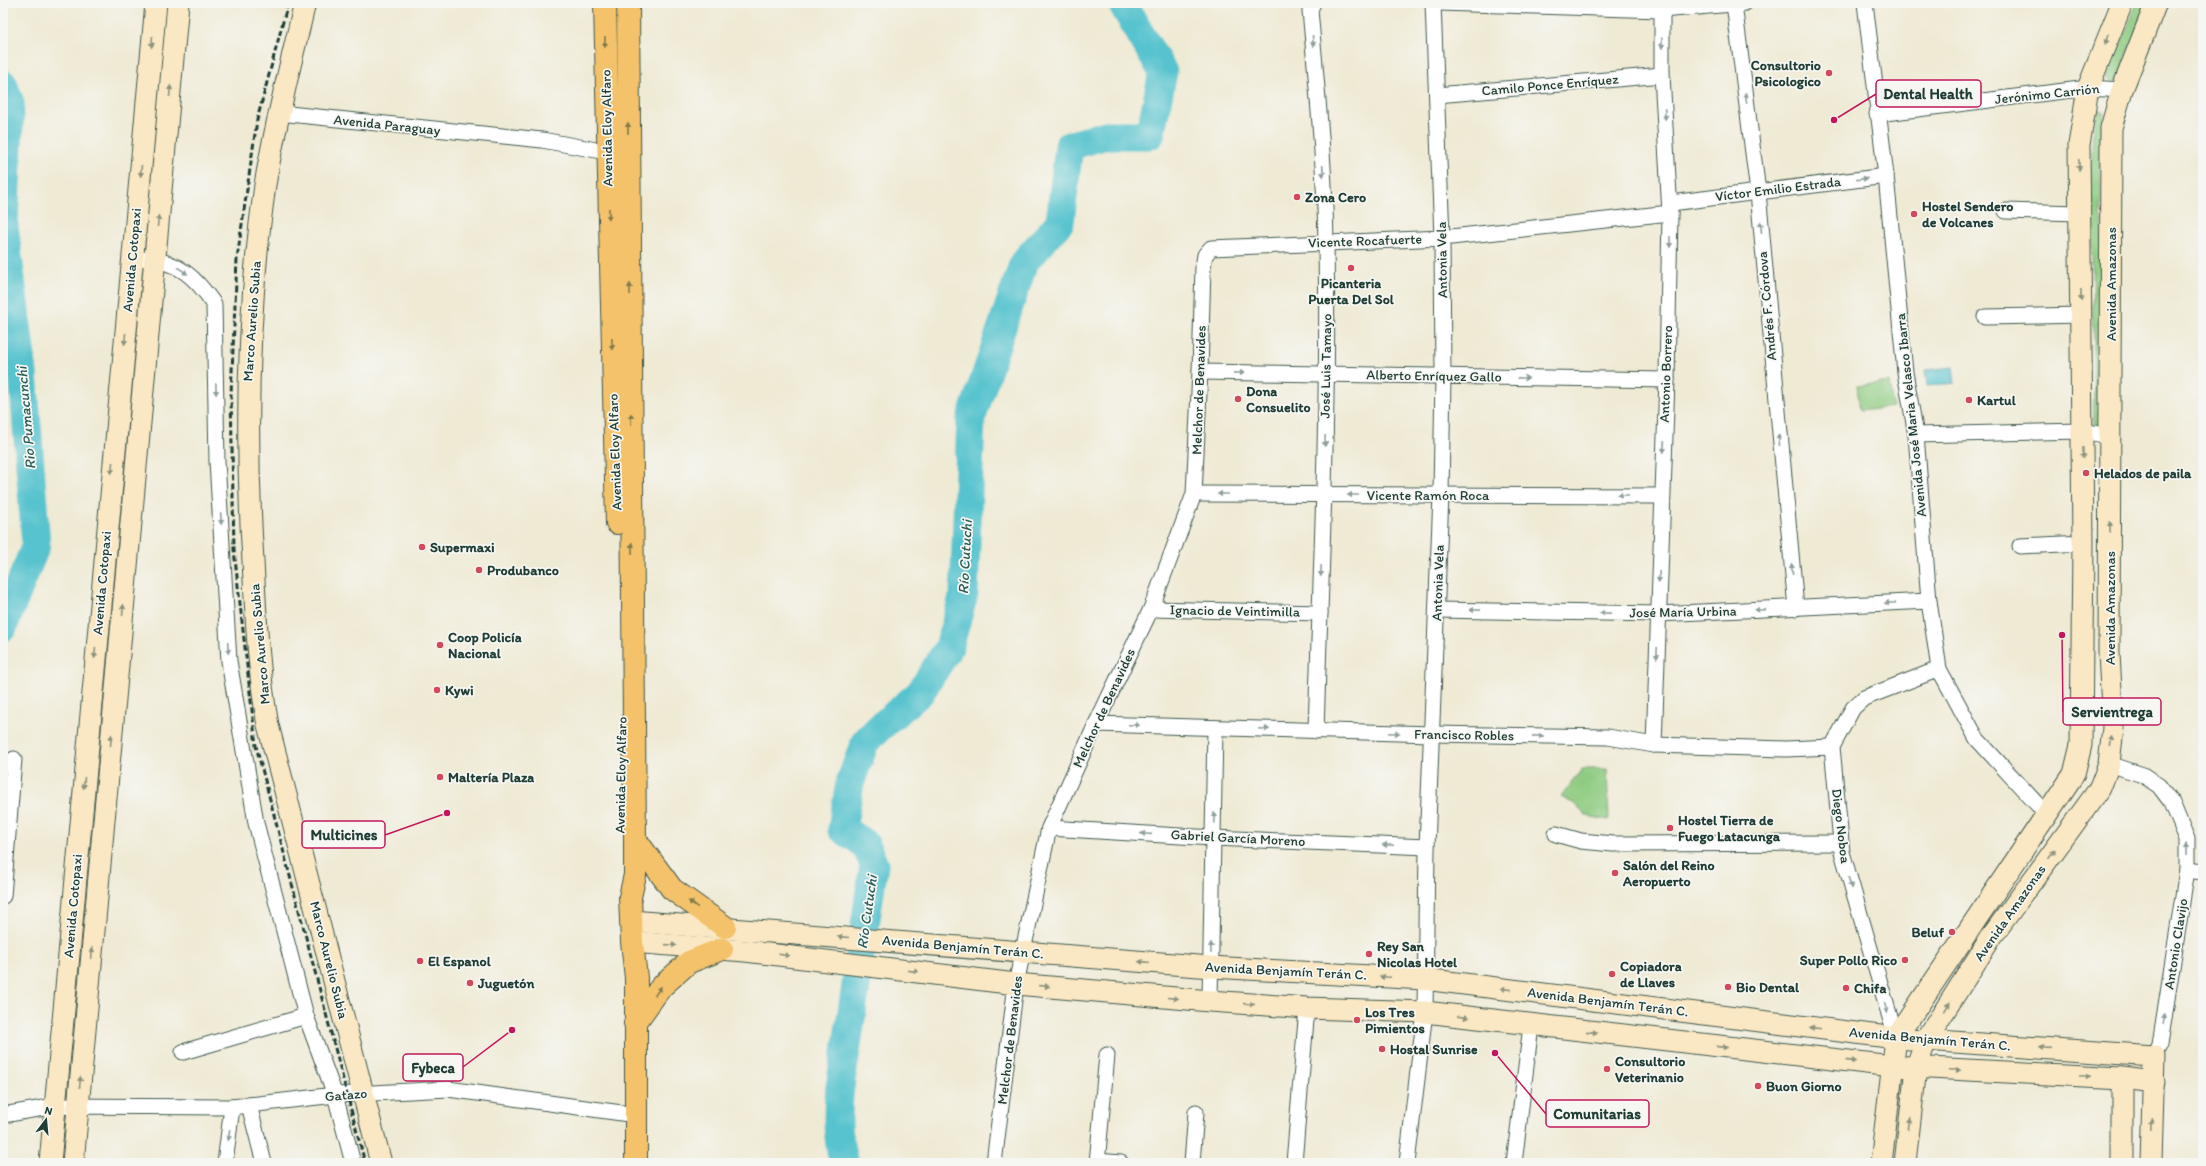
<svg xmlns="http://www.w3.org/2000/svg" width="2206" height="1166" font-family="Itim,sans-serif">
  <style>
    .green { fill: #8ecb81; stroke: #56845a }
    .water { fill: #56c3ce; stroke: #3a8081 }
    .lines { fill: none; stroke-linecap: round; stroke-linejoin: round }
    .river { stroke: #56c3ce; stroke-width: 29 }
    .street-casing { stroke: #3e574c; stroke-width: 17 }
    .secondary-casing { stroke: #3e574c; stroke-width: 23 }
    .primary-casing { stroke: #3e574c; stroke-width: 24 }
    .street { stroke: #fff; stroke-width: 15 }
    .secondary { stroke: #fae7c3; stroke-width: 21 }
    .primary { stroke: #f3c26a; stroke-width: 22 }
    .rail { stroke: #1f3d34; stroke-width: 3; stroke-dasharray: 6 3; stroke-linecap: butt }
    .oneway { fill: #8c927c }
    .oneway2 { fill: #8f9e9a }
    .oneway3 { fill: #7e794c }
    .poi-dot { fill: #d1495b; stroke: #f6f6f2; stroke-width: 1.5 }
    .labels { text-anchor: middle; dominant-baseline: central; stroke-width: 3.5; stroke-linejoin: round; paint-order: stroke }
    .poi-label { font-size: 14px; font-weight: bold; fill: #1f3d34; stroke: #f6f6f2; text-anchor: start }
    .street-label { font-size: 14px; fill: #1f3d34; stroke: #f6f6f2 }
    .water-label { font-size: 15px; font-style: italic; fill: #2d5e5a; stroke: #f6f6f2 }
    .leader { fill: none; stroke: #c2185b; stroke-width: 1.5 }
    .callout-dot { fill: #c2185b; stroke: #f6f6f2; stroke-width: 1.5 }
    .callout { fill: #f6f6f2; stroke: #c2185b; stroke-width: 1.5 }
    .callout-label { font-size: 15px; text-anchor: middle; font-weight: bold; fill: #1f3d34 }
  </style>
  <rect width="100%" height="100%" fill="#f6f6f2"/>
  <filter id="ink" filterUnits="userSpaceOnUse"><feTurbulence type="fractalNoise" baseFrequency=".025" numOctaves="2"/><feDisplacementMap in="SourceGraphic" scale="8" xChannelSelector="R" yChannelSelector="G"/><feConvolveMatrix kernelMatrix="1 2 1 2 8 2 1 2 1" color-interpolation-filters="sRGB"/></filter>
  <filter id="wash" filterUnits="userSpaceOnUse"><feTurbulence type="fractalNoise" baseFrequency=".012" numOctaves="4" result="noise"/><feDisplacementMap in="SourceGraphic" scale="16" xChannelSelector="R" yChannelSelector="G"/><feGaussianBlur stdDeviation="0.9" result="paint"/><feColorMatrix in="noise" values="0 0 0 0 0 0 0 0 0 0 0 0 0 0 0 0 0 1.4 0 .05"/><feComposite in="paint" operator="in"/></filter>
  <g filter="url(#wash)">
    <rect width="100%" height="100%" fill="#efead4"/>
    <!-- green -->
    <g class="green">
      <polygon points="2137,3 2147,3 2116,84 2107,78"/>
      <polygon points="2098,110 2105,113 2100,153 2106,430 2094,431 2091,166 2093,133"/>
      <polygon points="1889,382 1893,407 1860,411 1857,386"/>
      <polygon points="1582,769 1607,769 1609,820 1586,816 1573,803 1561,797"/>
    </g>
    <!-- water -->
    <polygon class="water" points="1953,367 1955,383 1927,386 1925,370"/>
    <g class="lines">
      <!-- river -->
      <g class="river">
        <polyline points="3,84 10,103 4,226 23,373 36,545 3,627"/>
        <path d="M844 1163C834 1130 838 1091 845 1058L874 865 865 844 842 829 850 783 865 742 880 727 920 693 949 647 964 594 971 419 1024 262 1060 222 1069 146 1106 135H1150L1163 72 1122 3"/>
      </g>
    </g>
  </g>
  <g filter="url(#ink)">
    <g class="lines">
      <!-- street casing -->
      <g class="street-casing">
        <g id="street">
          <path d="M1313 3 1310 10C1317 88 1325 166 1326 245 1329 407 1321 569 1316 731"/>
          <polyline points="1440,3 1661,10 1745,3"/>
          <polyline points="1865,3 1886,176 1905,372 1916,435 1929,601 1939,669 1977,739 2047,815"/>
          <polyline points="1734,4 1758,192 1796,608"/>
          <polyline points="1437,95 1662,75"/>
          <polyline points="279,113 542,140 607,152"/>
          <polyline points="1877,114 2088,88 2122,90"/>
          <polyline points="1671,203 1886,176"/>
          <polyline points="2006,211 2079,213"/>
          <path d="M146 259C179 261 196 278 214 304L217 461 229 661 256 823 306 1016 335 1095 353 1163"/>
          <polyline points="1985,317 2082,315"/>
          <polyline points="1200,372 1667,380"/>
          <polyline points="1916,435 2082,431 2110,436"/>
          <polyline points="1194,494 1662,496"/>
          <polyline points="2020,546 2083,543"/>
          <polyline points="1151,609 1320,613"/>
          <polyline points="1437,610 1658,614 1929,601"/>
          <polyline points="1096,724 1432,734 1608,737 1654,745 1786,749 1832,747"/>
          <polyline points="1654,745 1667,380 1670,213 1662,75 1662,3"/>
          <polyline points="2109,764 2143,775 2159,786 2172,803 2187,839 2187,870 2160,1044 2154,1056"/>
          <polyline points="1049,828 1213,838 1427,847"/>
          <polyline points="1556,834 1581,841 1613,844 1841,843"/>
          <polyline points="2187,870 2203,872"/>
          <polyline points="3,896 14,759"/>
          <polyline points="1210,1001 1215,728"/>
          <polyline points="1896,1038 1842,852 1832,747 1853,708 1864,698 1939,669"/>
          <polyline points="183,1052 306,1016"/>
          <polyline points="249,1105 264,1163"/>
          <polyline points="3,1115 55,1106 232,1107 335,1095 448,1089 636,1115"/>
          <polyline points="1097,1161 1121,1163"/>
          <polyline points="225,1163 232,1107"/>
          <polyline points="994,1163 1016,984 1049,828 1096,724 1151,609 1194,494 1200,372 1203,267 1205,255 1211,248 1442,238 1670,213"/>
          <polyline points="1097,1163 1107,1055"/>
          <polyline points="1192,1163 1196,1112"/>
          <polyline points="1294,1163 1307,1008"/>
          <polyline points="1407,1163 1425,1012 1427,847 1441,495 1443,376 1442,238 1433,3"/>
          <polyline points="1514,1163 1531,1026"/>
        </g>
      </g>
      <!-- secondary casing -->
      <g class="secondary-casing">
        <g id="secondary">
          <path d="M305 3C291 63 275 124 265 185 247 311 245 435 253 561 256 616 258 671 268 725L381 1163"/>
          <polyline points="631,921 1211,967 1424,979 1896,1038 2154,1056 2151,1163"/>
          <polyline points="632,942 745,951 1016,984 1210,1001 1307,1008 1425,1012 1892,1066 2122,1078 2154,1082"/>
          <polyline points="2122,1078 2122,1163"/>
          <polyline points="50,1163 156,3"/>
          <polyline points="73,1163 178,3"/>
          <polyline points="1881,1163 1896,1038 2074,774 2081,745 2083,543 2079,145 2088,88 2122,3"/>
          <polyline points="1905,1163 1916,1068 1926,1040 1992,936 2100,788 2109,764 2113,728 2109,653 2111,128 2122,90 2156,3"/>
        </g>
      </g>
      <!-- primary casing -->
      <g class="primary-casing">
        <g id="primary">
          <polyline points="605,3 617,523"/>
          <polyline points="628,3 635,839 635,875 630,897 632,942 636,978 636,1163"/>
          <polyline points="635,839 672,889 725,927"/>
          <polyline points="635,1023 661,987 689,962 722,949"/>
        </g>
      </g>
      <!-- street -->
      <use href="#street" class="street"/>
      <!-- secondary -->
      <use href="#secondary" class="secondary"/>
      <!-- primary -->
      <use href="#primary" class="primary"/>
      <!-- rail -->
      <polyline class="rail" points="288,3 257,120 237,259 231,394 234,550 256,746 365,1163"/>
    </g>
    <!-- one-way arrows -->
    <defs><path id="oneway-solid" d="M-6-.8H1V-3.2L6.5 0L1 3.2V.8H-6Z"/></defs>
    <g class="oneway">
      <use href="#oneway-solid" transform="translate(2107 39) rotate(112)"/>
      <use href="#oneway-solid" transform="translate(152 42) rotate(95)"/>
      <use href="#oneway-solid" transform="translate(170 91) rotate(-85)"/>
      <use href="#oneway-solid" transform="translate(2079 165) rotate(89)"/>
      <use href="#oneway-solid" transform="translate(141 171) rotate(95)"/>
      <use href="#oneway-solid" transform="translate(158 221) rotate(-85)"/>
      <use href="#oneway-solid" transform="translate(2081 295) rotate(89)"/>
      <use href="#oneway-solid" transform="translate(125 339) rotate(96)"/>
      <use href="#oneway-solid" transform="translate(2083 453) rotate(89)"/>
      <use href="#oneway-solid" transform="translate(112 468) rotate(96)"/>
      <use href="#oneway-solid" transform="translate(2110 527) rotate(-90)"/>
      <use href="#oneway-solid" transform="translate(123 610) rotate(-85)"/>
      <use href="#oneway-solid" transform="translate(95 653) rotate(95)"/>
      <use href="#oneway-solid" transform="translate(111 740) rotate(-85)"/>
      <use href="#oneway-solid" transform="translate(2111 741) rotate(-84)"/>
      <use href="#oneway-solid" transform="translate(84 783) rotate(95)"/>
      <use href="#oneway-solid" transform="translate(2052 854) rotate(-54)"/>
      <use href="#oneway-solid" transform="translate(843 937) rotate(-175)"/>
      <use href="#oneway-solid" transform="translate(671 945) rotate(4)"/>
      <use href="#oneway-solid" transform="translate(92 953) rotate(-85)"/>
      <use href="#oneway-solid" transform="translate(784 955) rotate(7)"/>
      <use href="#oneway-solid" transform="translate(1144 962) rotate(-175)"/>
      <use href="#oneway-solid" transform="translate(913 971) rotate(7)"/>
      <use href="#oneway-solid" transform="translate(1385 977) rotate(-177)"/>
      <use href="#oneway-solid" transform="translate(1044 986) rotate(5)"/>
      <use href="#oneway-solid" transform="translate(1506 989) rotate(-173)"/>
      <use href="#oneway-solid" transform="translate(1173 998) rotate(5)"/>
      <use href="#oneway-solid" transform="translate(1249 1004) rotate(4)"/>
      <use href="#oneway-solid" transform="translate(1947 1007) rotate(-58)"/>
      <use href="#oneway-solid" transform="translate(1463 1017) rotate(7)"/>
      <use href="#oneway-solid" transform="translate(1815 1028) rotate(-173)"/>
      <use href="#oneway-solid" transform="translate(1592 1032) rotate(6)"/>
      <use href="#oneway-solid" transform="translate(1722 1047) rotate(6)"/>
      <use href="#oneway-solid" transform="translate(2045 1048) rotate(-176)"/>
      <use href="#oneway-solid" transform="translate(1851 1061) rotate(6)"/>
      <use href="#oneway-solid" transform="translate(1955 1070) rotate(3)"/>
      <use href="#oneway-solid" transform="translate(2085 1076) rotate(3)"/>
      <use href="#oneway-solid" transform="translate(80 1082) rotate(-85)"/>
      <use href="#oneway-solid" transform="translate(1909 1124) rotate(-83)"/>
      <use href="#oneway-solid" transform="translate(2152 1124) rotate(-88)"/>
    </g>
    <g class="oneway2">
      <use href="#oneway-solid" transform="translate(1313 41) rotate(85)"/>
      <use href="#oneway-solid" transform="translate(1662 43) rotate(89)"/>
      <use href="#oneway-solid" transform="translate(1746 98) rotate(-97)"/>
      <use href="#oneway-solid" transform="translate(1665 114) rotate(86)"/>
      <use href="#oneway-solid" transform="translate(1323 171) rotate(87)"/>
      <use href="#oneway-solid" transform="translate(1862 179) rotate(-7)"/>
      <use href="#oneway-solid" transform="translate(1761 227) rotate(-95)"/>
      <use href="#oneway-solid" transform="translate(1670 242) rotate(91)"/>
      <use href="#oneway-solid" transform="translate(183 271) rotate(35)"/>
      <use href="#oneway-solid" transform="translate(1239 373) rotate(1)"/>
      <use href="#oneway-solid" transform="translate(1523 378) rotate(1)"/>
      <use href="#oneway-solid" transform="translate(216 389) rotate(89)"/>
      <use href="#oneway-solid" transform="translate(1779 440) rotate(-96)"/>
      <use href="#oneway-solid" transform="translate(1325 441) rotate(92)"/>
      <use href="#oneway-solid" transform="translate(1664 447) rotate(93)"/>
      <use href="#oneway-solid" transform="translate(1223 494) rotate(-180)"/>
      <use href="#oneway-solid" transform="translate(1353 495) rotate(-180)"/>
      <use href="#oneway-solid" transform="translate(1623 495) rotate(-180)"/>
      <use href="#oneway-solid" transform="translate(221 519) rotate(87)"/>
      <use href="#oneway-solid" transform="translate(1792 569) rotate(-96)"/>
      <use href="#oneway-solid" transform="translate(1321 571) rotate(92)"/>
      <use href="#oneway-solid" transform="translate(1659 577) rotate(92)"/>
      <use href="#oneway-solid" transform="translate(1890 603) rotate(177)"/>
      <use href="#oneway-solid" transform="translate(1475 610) rotate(-179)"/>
      <use href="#oneway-solid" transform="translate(1760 610) rotate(177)"/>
      <use href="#oneway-solid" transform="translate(1605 613) rotate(-179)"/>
      <use href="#oneway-solid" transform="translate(228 648) rotate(87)"/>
      <use href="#oneway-solid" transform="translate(1657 653) rotate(92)"/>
      <use href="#oneway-solid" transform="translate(1134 725) rotate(2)"/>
      <use href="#oneway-solid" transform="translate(1264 729) rotate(2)"/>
      <use href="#oneway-solid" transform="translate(1394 733) rotate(2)"/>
      <use href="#oneway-solid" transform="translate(1538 736) rotate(1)"/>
      <use href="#oneway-solid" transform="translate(1214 818) rotate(-89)"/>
      <use href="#oneway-solid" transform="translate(1146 834) rotate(-176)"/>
      <use href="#oneway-solid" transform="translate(1388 845) rotate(-178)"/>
      <use href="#oneway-solid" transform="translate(2187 849) rotate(-91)"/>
      <use href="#oneway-solid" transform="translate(1850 883) rotate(74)"/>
      <use href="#oneway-solid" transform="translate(1211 948) rotate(-89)"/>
      <use href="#oneway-solid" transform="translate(1886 1008) rotate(74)"/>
      <use href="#oneway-solid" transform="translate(2164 1019) rotate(-81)"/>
      <use href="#oneway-solid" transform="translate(229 1135) rotate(97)"/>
    </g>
    <g class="oneway3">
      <use href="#oneway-solid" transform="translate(605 42) rotate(90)"/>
      <use href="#oneway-solid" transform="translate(628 128) rotate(-90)"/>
      <use href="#oneway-solid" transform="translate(609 214) rotate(89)"/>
      <use href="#oneway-solid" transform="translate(630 289) rotate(-91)"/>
      <use href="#oneway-solid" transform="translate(612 344) rotate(89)"/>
      <use href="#oneway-solid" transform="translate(631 419) rotate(-91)"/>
      <use href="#oneway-solid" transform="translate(632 548) rotate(-91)"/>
      <use href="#oneway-solid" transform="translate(693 904) rotate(-144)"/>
      <use href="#oneway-solid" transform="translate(658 991) rotate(-54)"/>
    </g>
  </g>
  <!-- markers -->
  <g class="poi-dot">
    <circle cx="1829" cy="73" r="4"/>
    <circle cx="1297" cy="197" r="4"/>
    <circle cx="1914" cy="214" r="4"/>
    <circle cx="1351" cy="268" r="4"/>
    <circle cx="1238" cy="399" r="4"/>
    <circle cx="1969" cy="400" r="4"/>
    <circle cx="2086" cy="473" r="4"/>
    <circle cx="422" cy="547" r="4"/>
    <circle cx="479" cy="570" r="4"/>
    <circle cx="440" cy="645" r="4"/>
    <circle cx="437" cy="690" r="4"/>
    <circle cx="440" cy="777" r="4"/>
    <circle cx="1670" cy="828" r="4"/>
    <circle cx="1615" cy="873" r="4"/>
    <circle cx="1952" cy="932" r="4"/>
    <circle cx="1369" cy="954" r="4"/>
    <circle cx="1905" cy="960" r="4"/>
    <circle cx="420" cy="961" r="4"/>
    <circle cx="1612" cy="974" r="4"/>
    <circle cx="470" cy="983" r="4"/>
    <circle cx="1728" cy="987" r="4"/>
    <circle cx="1846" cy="988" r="4"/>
    <circle cx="1357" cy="1020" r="4"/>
    <circle cx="1382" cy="1049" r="4"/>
    <circle cx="1607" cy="1069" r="4"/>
    <circle cx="1758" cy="1086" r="4"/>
  </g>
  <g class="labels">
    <!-- poi labels -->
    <g class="poi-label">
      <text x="1821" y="65" text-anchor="end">Consultorio<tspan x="1821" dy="16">Psicologico</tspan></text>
      <text x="1305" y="197">Zona Cero</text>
      <text x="1922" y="206">Hostel Sendero<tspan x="1922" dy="16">de Volcanes</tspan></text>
      <text x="1351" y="283" text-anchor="middle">Picanteria<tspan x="1351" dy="16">Puerta Del Sol</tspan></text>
      <text x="1246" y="391">Dona<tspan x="1246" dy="16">Consuelito</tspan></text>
      <text x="1977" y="400">Kartul</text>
      <text x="2094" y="473">Helados de paila</text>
      <text x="430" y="547">Supermaxi</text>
      <text x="487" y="570">Produbanco</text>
      <text x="448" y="637">Coop Policía<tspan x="448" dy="16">Nacional</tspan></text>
      <text x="445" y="690">Kywi</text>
      <text x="448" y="777">Maltería Plaza</text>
      <text x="1678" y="820">Hostel Tierra de<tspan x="1678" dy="16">Fuego Latacunga</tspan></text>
      <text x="1623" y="865">Salón del Reino<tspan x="1623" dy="16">Aeropuerto</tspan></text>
      <text x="1944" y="932" text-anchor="end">Beluf</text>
      <text x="1377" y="946">Rey San<tspan x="1377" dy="16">Nicolas Hotel</tspan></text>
      <text x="1897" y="960" text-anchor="end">Super Pollo Rico</text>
      <text x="428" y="961">El Espanol</text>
      <text x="1620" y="966">Copiadora<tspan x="1620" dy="16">de Llaves</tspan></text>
      <text x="478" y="983">Juguetón</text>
      <text x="1736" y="987">Bio Dental</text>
      <text x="1854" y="988">Chifa</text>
      <text x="1365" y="1012">Los Tres<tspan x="1365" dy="16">Pimientos</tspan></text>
      <text x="1390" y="1049">Hostal Sunrise</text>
      <text x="1615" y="1061">Consultorio<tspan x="1615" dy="16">Veterinanio</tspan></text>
      <text x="1766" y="1086">Buon Giorno</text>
    </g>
    <!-- street labels -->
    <g class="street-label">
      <text transform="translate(1550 85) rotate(-5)">Camilo Ponce Enríquez</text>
      <text transform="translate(2047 94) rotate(-6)">Jerónimo Carrión</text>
      <text transform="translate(387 125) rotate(6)">Avenida Paraguay</text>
      <text transform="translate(607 128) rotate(-91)">Avenida Eloy Alfaro</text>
      <text transform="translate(1778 189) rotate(-7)">Víctor Emilio Estrada</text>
      <text transform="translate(1365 241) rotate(-2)">Vicente Rocafuerte</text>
      <text transform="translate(132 260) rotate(-85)">Avenida Cotopaxi</text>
      <text transform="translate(1442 260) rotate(-91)">Antonia Vela</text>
      <text transform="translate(2111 284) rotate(-90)">Avenida Amazonas</text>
      <text transform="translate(1767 306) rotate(-95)">Andrés F. Córdova</text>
      <text transform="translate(252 321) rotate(-86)">Marco Aurelio Subia</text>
      <text transform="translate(1326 366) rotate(-89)">José Luis Tamayo</text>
      <text transform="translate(1666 374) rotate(-88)">Antonio Borrero</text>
      <text transform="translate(1434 376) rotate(1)">Alberto Enríquez Gallo</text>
      <text transform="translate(1199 390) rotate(-88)">Melchor de Benavides</text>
      <text transform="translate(1911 415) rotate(-96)">Avenida José Maria Velasco Ibarra</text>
      <text transform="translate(615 452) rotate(-92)">Avenida Eloy Alfaro</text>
      <text x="1428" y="495">Vicente Ramón Roca</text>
      <text transform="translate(102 583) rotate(-85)">Avenida Cotopaxi</text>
      <text transform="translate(1438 583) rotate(-88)">Antonia Vela</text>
      <text transform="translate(2110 608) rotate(-90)">Avenida Amazonas</text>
      <text transform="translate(1235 611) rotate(1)">Ignacio de Veintimilla</text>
      <text transform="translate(1683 612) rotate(-1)">José María Urbina</text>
      <text transform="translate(260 644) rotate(-95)">Marco Aurelio Subia</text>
      <text transform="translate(1104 708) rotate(-65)">Melchor de Benavides</text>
      <text transform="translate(1464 735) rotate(1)">Francisco Robles</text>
      <text transform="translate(621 775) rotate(-89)">Avenida Eloy Alfaro</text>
      <text transform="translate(1841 826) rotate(83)">Diego Noboa</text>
      <text transform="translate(1238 838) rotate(3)">Gabriel García Moreno</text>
      <text transform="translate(73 906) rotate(-85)">Avenida Cotopaxi</text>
      <text transform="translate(2010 913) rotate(-55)">Avenida Amazonas</text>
      <text transform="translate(2176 944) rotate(-81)">Antonio Clavijo</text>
      <text transform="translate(963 947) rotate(5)">Avenida Benjamín Terán C.</text>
      <text transform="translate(329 960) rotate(76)">Marco Aurelio Subia</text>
      <text transform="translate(1286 971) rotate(3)">Avenida Benjamín Terán C.</text>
      <text transform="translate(1608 1002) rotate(7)">Avenida Benjamín Terán C.</text>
      <text transform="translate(1930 1039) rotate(5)">Avenida Benjamín Terán C.</text>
      <text transform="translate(1010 1040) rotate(-83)">Melchor de Benavides</text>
      <text transform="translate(346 1095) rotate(-5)">Gatazo</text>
    </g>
    <!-- water labels -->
    <g class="water-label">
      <text transform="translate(26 418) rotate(-95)">Rio Pumacunchi</text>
      <text transform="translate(965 557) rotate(-87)">Río Cutuchi</text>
      <text transform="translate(867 912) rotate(-82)">Río Cutuchi</text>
    </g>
  </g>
  <!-- callouts -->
  <path class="leader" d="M1834 120L1876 94M2062 635L2063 712M447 813L385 835M512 1030L463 1067M1495 1053L1546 1114"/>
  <g class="callout-dot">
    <circle cx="1834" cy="120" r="4"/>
    <circle cx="2062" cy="635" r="4"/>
    <circle cx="447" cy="813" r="4"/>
    <circle cx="512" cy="1030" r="4"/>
    <circle cx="1495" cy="1053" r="4"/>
  </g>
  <g class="callout">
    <rect x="1876" y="80" width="105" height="27" rx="4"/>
    <rect x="2063" y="698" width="98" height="27" rx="4"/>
    <rect x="302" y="821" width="83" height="27" rx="4"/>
    <rect x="403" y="1054" width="60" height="27" rx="4"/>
    <rect x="1546" y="1100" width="103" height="27" rx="4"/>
  </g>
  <g class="callout-label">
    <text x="1928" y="99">Dental Health</text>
    <text x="2112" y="717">Servientrega</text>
    <text x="344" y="840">Multicines</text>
    <text x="433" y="1073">Fybeca</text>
    <text x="1597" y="1119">Comunitarias</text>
  </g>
  <!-- margin -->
  <rect width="2206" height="1166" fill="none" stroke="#f6f6f2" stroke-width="16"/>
  <!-- north arrow -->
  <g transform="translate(46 1120) rotate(16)" stroke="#f6f6f2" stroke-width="3" paint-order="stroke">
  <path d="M0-3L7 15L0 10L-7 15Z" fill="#1f3d34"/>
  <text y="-6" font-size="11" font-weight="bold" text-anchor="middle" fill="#1f3d34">N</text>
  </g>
</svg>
